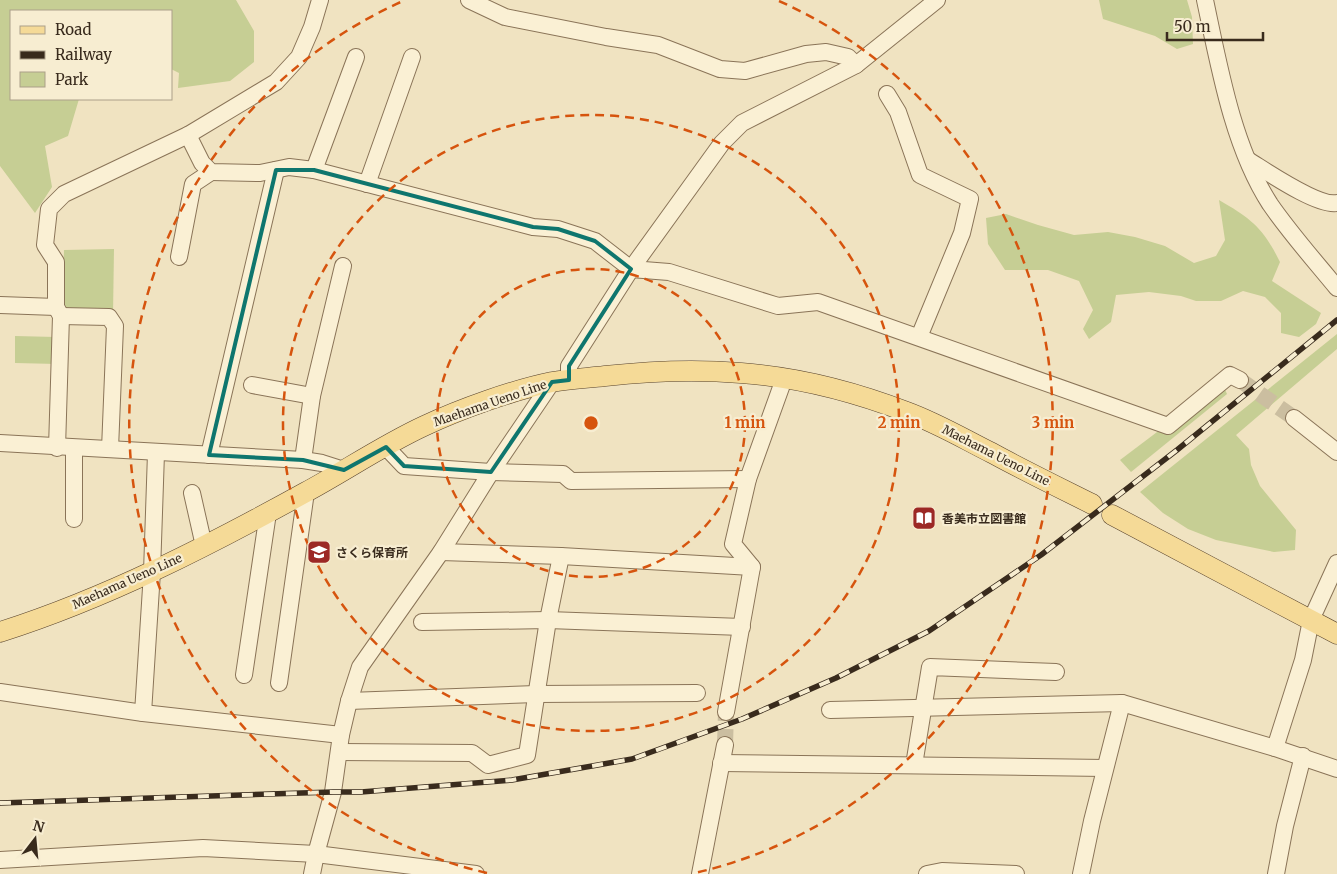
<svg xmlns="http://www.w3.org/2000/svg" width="1337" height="874" font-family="Merriweather,'Noto Sans JP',serif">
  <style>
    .green { fill: #c6ce94 }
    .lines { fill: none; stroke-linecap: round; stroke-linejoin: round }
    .minor-tunnel { stroke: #cbbea0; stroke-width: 16; stroke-dasharray: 16 8; stroke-linecap: butt }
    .minor-casing { stroke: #8a7458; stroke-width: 18 }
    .major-casing { stroke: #57422c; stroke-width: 21 }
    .minor { stroke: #faf0d4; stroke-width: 16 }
    .major { stroke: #f5da97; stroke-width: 20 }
    .rail-casing { stroke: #392b1d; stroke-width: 5.5 }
    .rail { stroke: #f7edd1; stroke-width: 4; stroke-dasharray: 11; stroke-linecap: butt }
    .marked { fill: none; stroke: #0f766e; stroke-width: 4; stroke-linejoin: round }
    .ring { fill: none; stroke: #d6540e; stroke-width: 2.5; stroke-dasharray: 9 6 }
    .labels { text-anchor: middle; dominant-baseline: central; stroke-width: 4.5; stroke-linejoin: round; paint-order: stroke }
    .street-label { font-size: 12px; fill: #392b1d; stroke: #f7edd1 }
    .poi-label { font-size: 12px; font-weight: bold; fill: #392b1d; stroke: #f7edd1; text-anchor: start }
    .centre { fill: #d6540e; stroke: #f7edd1; stroke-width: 2.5 }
    .ring-label { font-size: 15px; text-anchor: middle; font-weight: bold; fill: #d6540e; stroke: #f7edd1; stroke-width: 4.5; stroke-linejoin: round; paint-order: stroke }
  </style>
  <rect width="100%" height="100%" fill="#f0e3c1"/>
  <!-- green -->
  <g class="green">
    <polygon points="0,0 236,0 254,31 254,62 230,81 178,88 179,73 171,69 171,11 11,11 11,99 79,99 68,136 45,146 52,187 35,213 0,166"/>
    <polygon points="1099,0 1187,0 1192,17 1193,44 1177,49 1155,36 1103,19"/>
    <path d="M1219 200C1252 219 1263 228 1280 262L1272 281 1321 313 1316 324 1299 337 1281 333V313L1265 297 1243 291 1221 301H1196L1181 296 1149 292 1116 295 1111 322 1089 339 1083 329 1093 310 1079 281 1048 270H1005L988 244 986 218 1006 214 1038 225 1074 235 1108 232 1135 237 1165 246 1194 263 1216 256 1225 240Z"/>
    <polygon points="114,249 113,315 62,313 64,250"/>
    <polygon points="1337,334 1337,349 1236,435 1249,449 1251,465 1260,486 1296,530 1295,550 1274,552 1216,540 1188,529 1163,513 1140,492"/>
    <polygon points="15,336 56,337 57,364 15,363"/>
    <polygon points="1222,383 1227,394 1131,472 1120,460"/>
  </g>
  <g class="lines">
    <!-- minor-tunnel -->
    <g class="minor-tunnel">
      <polyline points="1240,380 1294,418"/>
      <polyline points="725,745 726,712"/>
    </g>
    <!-- minor casing -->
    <g class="minor-casing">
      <g id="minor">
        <polyline points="469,0 505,17 606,37 658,45 720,69 745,71 806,54 826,52 848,57 856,65"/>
        <path d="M1205 0C1219 66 1233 147 1270 204 1290 233 1314 260 1337 288"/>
        <polyline points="887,94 898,112 920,175 970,199 962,233 919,337"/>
        <polyline points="188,135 202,163 211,172 260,173 289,167 314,170 533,227 558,229 595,241 631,269 669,272 778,306 818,302 1168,426 1230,375 1240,380"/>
        <path d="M1248 160C1266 171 1318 207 1337 203"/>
        <polyline points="314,170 356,57"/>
        <polyline points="367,184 412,57"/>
        <polyline points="179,257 193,184 211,172"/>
        <polyline points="0,305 56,307 56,262 45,245 49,209 64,194 188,135 276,82 299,57 312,27 320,0"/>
        <polyline points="56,307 61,316 57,448"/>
        <polyline points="61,316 109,317 115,326 110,449"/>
        <polyline points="569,380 569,366 631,269 722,143 742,123 856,65 937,0"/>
        <polyline points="252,385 312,396"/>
        <polyline points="1294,418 1337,452"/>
        <polyline points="0,443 303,460 322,463 344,470"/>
        <polyline points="386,447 404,466 491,472 563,474 571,481 748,479"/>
        <polyline points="74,448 74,519"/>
        <polyline points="209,455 276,170"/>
        <polyline points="303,460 312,396 343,266"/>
        <polyline points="192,493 204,546"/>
        <polyline points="441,552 561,556 752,567"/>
        <polyline points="422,622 548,620 742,627"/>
        <polyline points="244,675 268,513"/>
        <polyline points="279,683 306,492"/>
        <polyline points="0,692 143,713 341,735"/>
        <polyline points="349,701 536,694 697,693"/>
        <polyline points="830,710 1122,703 1275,748 1337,769"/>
        <polyline points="726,712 752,567 733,544 748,479 784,379"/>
        <polyline points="143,713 152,572 156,453"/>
        <polyline points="1275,748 1303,660 1311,620 1337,563"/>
        <polyline points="340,752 472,753 488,765 527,755 548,620 561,556"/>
        <polyline points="721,763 1105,768"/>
        <polyline points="914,765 930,667 1056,672"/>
        <polyline points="0,860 203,848 316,854 476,874"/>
        <polyline points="312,874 316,854 333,792 341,735 349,701 360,667 441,552 491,472 552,382"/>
        <polyline points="700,874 725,745"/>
        <polyline points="927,874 942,871 1016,874"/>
        <polyline points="1081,874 1092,821 1122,703"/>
        <polyline points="1276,874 1285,826 1303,756"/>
      </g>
    </g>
    <!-- major casing -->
    <g class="major-casing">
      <g id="major">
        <polyline points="1112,515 1337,634"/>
        <path d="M0 632C107 598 208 546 306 492 345 471 383 445 424 426 460 409 513 390 552 382 570 379 588 378 605 376 650 371 696 369 741 373 797 377 855 392 907 412 937 423 964 439 992 453 1025 471 1058 487 1092 504"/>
      </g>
    </g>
    <!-- minor -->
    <use href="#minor" class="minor"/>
    <!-- major -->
    <use href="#major" class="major"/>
    <!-- rail casing -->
    <g class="rail-casing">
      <polyline id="rail" points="0,803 333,792 361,792 512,780 632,759 742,719 836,678 929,631 1041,555 1177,450 1337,320"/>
    </g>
    <!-- rail -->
    <use href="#rail" class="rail"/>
  </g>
  <!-- marked area -->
  <path class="marked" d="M276 170H314L533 227 558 229 595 241 631 269 569 366V380L552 382 491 472 404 466 386 447 344 470 303 460 209 455Z"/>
  <!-- distance rings -->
  <g class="ring">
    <circle cx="591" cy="423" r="154"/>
    <circle cx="591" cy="423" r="308"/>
    <path d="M487 873A462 462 0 0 1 403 1M779 1A462 462 0 0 1 695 873"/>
  </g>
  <!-- icons -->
  <defs>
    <g id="library-square" transform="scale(1.25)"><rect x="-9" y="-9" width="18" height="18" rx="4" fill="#9c2825" stroke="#f7edd1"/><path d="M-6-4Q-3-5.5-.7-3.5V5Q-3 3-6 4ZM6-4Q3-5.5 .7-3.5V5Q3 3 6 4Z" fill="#fff"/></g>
    <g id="school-square" transform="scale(1.25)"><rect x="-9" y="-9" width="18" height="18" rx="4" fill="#9c2825" stroke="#f7edd1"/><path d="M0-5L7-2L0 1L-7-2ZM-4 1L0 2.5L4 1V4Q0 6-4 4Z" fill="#fff"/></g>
  </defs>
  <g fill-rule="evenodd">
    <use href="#library-square" x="924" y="518"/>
    <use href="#school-square" x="319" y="552"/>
  </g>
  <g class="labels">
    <!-- street labels -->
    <g class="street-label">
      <text transform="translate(490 403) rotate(-19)">Maehama Ueno Line</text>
      <text transform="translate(996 455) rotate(27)">Maehama Ueno Line</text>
      <text transform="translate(127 581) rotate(-24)">Maehama Ueno Line</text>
    </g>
    <!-- poi labels -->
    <g class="poi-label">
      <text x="942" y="518">香美市立図書館</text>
      <text x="336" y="552">さくら保育所</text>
    </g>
  </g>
  <circle cx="591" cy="423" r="8" class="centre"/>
  <g class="ring-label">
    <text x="745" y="428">1 min</text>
    <text x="899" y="428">2 min</text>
    <text x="1053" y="428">3 min</text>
  </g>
  <!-- legend -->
  <rect x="10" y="10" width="162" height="90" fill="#f7edd1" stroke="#ab9f89"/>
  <rect x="20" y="26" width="25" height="8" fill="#f5da97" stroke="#ab9f89"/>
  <text x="55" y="35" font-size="15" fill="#392b1d">Road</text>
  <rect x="20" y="51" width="25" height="8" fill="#392b1d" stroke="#ab9f89"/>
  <text x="55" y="60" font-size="15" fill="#392b1d">Railway</text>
  <rect x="20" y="72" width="25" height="15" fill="#c6ce94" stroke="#ab9f89"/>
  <text x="55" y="85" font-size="15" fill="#392b1d">Park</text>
  <!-- north arrow -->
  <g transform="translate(35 839) rotate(16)" stroke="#f7edd1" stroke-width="4" paint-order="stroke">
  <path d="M0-4L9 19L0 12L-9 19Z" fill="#392b1d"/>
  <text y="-8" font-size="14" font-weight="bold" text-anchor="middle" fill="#392b1d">N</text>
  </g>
  <!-- scale -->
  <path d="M1167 32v8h96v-8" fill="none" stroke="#392b1d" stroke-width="2.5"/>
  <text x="1174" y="32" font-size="15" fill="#392b1d" stroke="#f7edd1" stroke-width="4" paint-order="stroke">50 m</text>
</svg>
